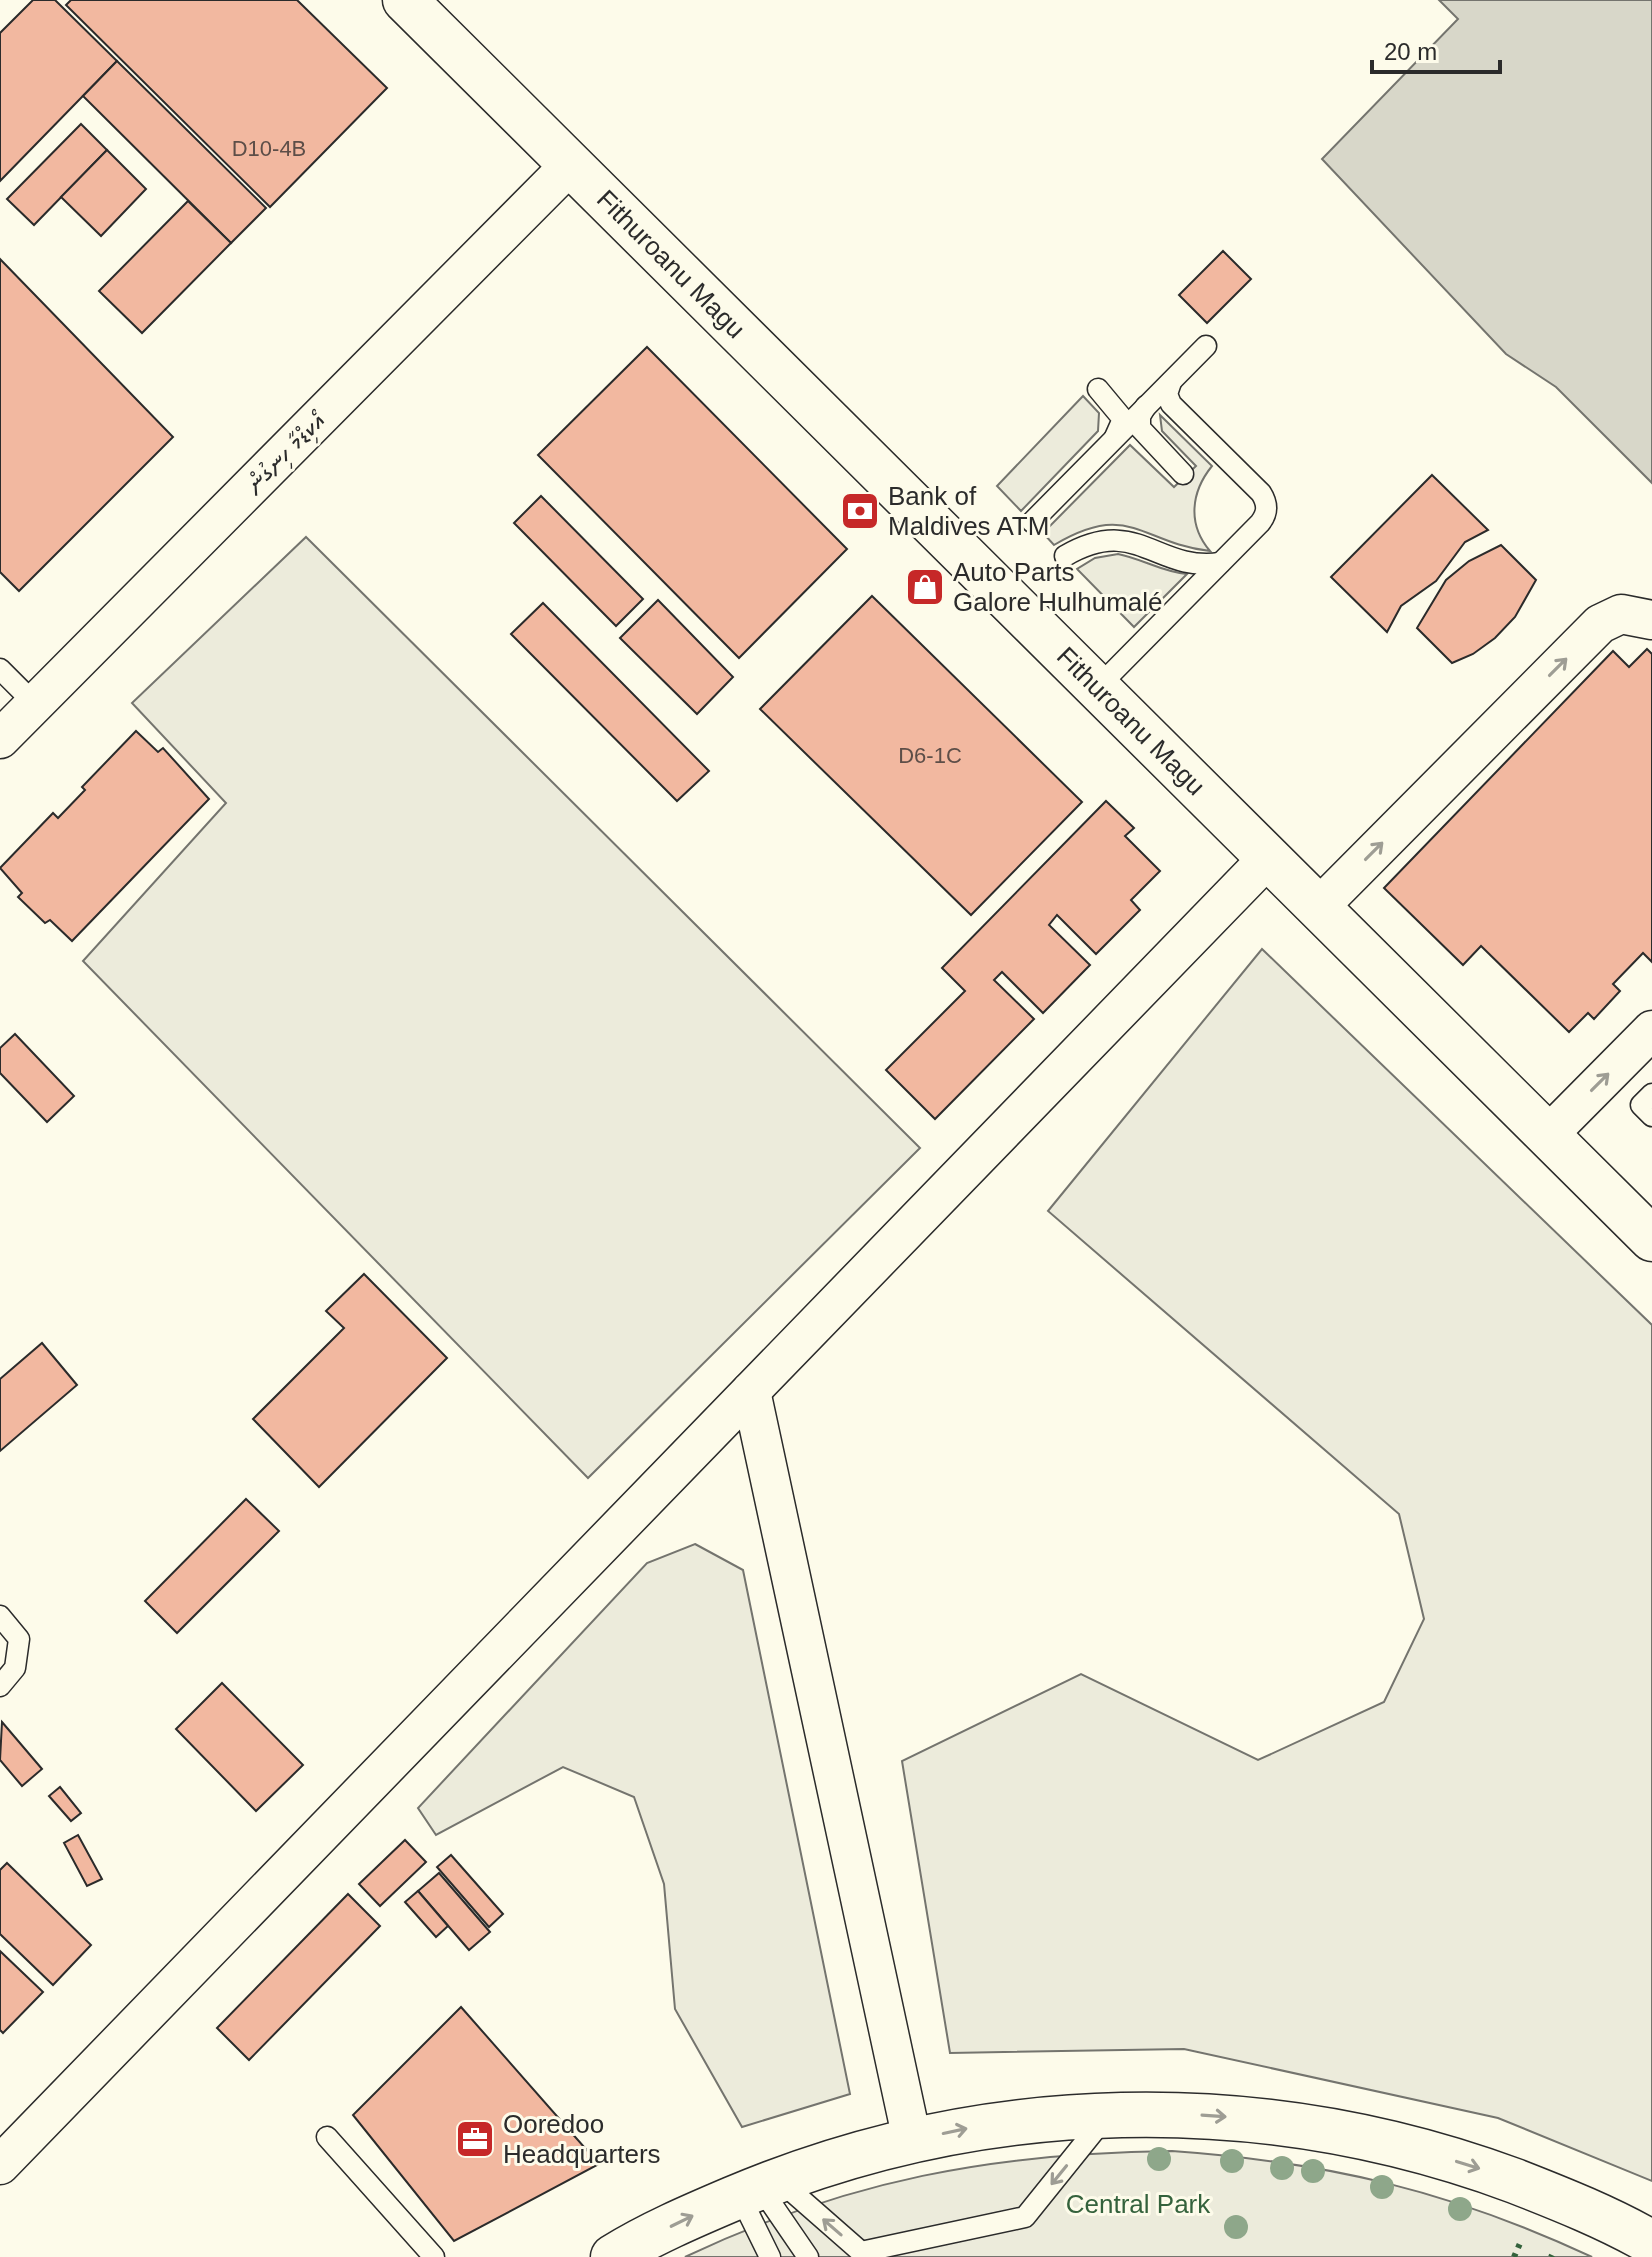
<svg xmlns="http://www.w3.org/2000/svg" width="1652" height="2257" font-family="Arial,'Noto Sans Thaana',sans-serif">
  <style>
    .green { fill: #ecebdb; stroke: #74746e; stroke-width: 2 }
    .water { fill: #d8d7c9; stroke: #74746e; stroke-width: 2 }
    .building { fill: #f2b8a0; stroke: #2b2b2b; stroke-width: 2 }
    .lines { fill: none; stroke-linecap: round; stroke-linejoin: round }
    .service-casing { stroke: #2b2b2b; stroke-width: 23 }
    .minor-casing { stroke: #2b2b2b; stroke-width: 41 }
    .tertiary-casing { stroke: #2b2b2b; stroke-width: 47 }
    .service { stroke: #fdfbea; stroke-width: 20 }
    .minor { stroke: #fdfbea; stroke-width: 38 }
    .tertiary { stroke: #fdfbea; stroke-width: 44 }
    .hedge { stroke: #34623c; stroke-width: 6; stroke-dasharray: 4 6; stroke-linecap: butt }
    .tree { fill: #8ea78a }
    .oneway { stroke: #9e9d94 }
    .labels { text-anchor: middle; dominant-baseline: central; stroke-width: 6; stroke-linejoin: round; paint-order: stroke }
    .number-label { font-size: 22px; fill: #5d4e48 }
    .street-label { font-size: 26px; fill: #2b2b2b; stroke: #fdfbea }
    .poi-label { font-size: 26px; fill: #2b2b2b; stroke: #fdfbea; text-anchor: start }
    .park-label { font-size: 26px; fill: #34623c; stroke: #fdfbea }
  </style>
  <rect width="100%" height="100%" fill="#fdfbea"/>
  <!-- green -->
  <g class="green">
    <polygon points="1083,396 1099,413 1098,431 1021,511 997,486"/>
    <path d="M1160 415 1212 466C1191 492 1187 524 1210 551 1140 543 1130 500 1054 545L1043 533 1130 445 1174 487 1196 466 1162 431Z"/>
    <polygon points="306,537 920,1148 588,1478 83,961 226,803 132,703"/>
    <path d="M1118 554C1143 559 1162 572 1187 574L1134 627 1077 569 1095 558Z"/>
    <polygon points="1262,949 1652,1325 1652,2181 1498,2118 1184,2049 950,2053 902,1761 1081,1674 1258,1760 1384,1702 1424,1619 1399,1514 1048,1211"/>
    <polygon points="695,1544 743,1570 850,2094 742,2127 675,2009 664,1884 634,1797 563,1767 436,1835 418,1808 647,1563"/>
    <path d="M1172 2151C1327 2162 1451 2191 1592 2257H685C847 2180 994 2153 1172 2151Z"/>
  </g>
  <!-- water -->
  <polygon class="water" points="1439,0 1652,0 1652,483 1556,387 1506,354 1322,159 1458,19"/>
  <!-- building -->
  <g class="building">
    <polygon points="33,0 55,0 117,61 0,181 0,33"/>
    <polygon points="71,0 297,0 387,88 270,207 66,5"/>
    <polygon points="117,61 266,208 231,243 83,96"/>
    <polygon points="81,124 107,150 34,225 7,199"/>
    <polygon points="107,150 146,189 101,236 61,197"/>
    <polygon points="188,201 231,243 142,333 99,291"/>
    <polygon points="1223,251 1251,279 1207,323 1179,295"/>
    <polygon points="0,259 173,437 19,591 0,572"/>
    <polygon points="647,347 847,549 739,658 538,455"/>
    <polygon points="1432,475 1488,530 1465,542 1436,581 1401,606 1387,632 1331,577"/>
    <polygon points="541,496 643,599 616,626 514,523"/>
    <polygon points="1501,545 1536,580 1515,617 1495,638 1473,654 1452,663 1417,628 1446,580 1469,561"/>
    <polygon points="872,596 1082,802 971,915 760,709"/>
    <polygon points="658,600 733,677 697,714 620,638"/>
    <polygon points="543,603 709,771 677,801 511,634"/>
    <polygon points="1647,649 1652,654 1652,962 1643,953 1613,984 1620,991 1594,1019 1588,1013 1569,1032 1481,946 1463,965 1384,888 1613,651 1629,667"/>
    <polygon points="136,731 158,752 163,748 209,799 72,941 50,920 45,923 18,897 22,893 0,868 53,813 58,818 85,790 82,787"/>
    <polygon points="1106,801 1134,828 1125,836 1160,871 1131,900 1140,910 1096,954 1057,915 1049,925 1090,965 1043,1013 1002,972 994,980 1034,1019 935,1119 886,1070 965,991 942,968"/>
    <polygon points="15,1034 74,1096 47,1122 0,1073 0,1048"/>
    <polygon points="364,1274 447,1358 319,1487 253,1419 344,1328 326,1311"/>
    <polygon points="42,1343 77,1385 0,1451 0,1379"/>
    <polygon points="246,1499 279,1531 177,1633 145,1601"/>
    <polygon points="222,1683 303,1765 256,1811 176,1729"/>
    <polygon points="2,1722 42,1769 22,1786 0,1760"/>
    <polygon points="60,1787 81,1813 71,1821 49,1796"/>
    <polygon points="78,1835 102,1879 87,1886 64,1843"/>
    <polygon points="405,1840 426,1862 380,1906 359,1884"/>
    <polygon points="451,1855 503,1914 489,1927 437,1867"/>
    <polygon points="7,1863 91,1945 53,1985 0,1934 0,1870"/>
    <polygon points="439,1873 490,1932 469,1950 418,1891"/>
    <polygon points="418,1891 448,1926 436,1937 405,1902"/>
    <polygon points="348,1894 380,1926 249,2060 217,2028"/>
    <polygon points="0,1951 43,1992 3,2033 0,2030"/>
    <polygon points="461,2007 599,2164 454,2241 353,2115"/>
  </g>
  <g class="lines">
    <!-- service casing -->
    <g class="service-casing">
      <g id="service">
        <polyline points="1098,389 1123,419 1115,437"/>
        <polyline points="1146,406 1140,416 1140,428 1183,474"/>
        <polyline points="1032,522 1206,346"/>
        <path d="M1065 556C1137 514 1155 572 1220 563"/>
        <polyline points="0,669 35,704"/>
        <path d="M1097 688 1260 523C1268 513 1268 504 1261 493L1171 404 1167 394 1171 382"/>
        <polyline points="1652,1094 1641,1105 1652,1116"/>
        <polyline points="0,1616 19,1639 15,1668 0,1686"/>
        <polyline points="327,2137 434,2257"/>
        <polyline points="780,2181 861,2252 1025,2217 1103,2120"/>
        <polyline points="760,2187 808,2257"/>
        <polyline points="740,2196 770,2257"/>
      </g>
    </g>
    <!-- minor casing -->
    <g class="minor-casing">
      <g id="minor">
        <polyline points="0,739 570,165"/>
        <polyline points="1319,907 1600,624 1621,614 1652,620"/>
        <polyline points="1548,1135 1652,1030"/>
        <polyline points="751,1391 912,2140"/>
        <polyline points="0,2165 1269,857"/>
      </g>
    </g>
    <!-- tertiary casing -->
    <g class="tertiary-casing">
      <g id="tertiary">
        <polyline points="405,0 1652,1239"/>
        <path d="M613 2257C650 2234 692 2216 732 2199 981 2093 1261 2087 1515 2181 1561 2199 1609 2218 1652 2243"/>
      </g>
    </g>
    <!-- service -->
    <use href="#service" class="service"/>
    <!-- minor -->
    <use href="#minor" class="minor"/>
    <!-- tertiary -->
    <use href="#tertiary" class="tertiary"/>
    <!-- hedge -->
    <g class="hedge">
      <polyline points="1514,2257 1521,2241"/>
      <polyline points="1551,2257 1552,2255"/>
    </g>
  </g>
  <!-- trees -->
  <g class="tree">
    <circle cx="1159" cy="2159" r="12"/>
    <circle cx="1232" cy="2161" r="12"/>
    <circle cx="1282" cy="2168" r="12"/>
    <circle cx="1313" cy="2171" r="12"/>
    <circle cx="1382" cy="2187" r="12"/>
    <circle cx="1460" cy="2209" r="12"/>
    <circle cx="1236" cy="2227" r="12"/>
  </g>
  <!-- one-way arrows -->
  <defs><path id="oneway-shaft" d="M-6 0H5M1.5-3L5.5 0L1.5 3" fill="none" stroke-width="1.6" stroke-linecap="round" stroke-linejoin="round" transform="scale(2)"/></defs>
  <g class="oneway">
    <use href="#oneway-shaft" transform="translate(1558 667) rotate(-45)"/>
    <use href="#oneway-shaft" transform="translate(1374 851) rotate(-45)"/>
    <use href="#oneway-shaft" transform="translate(1600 1082) rotate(-45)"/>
    <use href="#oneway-shaft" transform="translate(1214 2116) rotate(4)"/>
    <use href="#oneway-shaft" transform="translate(955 2131) rotate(-12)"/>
    <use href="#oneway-shaft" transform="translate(1468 2165) rotate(17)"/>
    <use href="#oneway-shaft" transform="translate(1059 2175) rotate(129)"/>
    <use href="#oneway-shaft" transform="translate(682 2221) rotate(-26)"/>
    <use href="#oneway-shaft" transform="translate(832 2227) rotate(-139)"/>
  </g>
  <!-- icons -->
  <defs>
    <g id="bank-square" transform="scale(2)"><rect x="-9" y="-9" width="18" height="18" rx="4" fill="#c62828" stroke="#fdfbea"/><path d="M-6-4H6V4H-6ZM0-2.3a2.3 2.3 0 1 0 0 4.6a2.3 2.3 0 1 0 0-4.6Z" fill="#fff"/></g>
    <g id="shop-square" transform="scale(2)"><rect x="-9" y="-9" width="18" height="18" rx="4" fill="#c62828" stroke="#fdfbea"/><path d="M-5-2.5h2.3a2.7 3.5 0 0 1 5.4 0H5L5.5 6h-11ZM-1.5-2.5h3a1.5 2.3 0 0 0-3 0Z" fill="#fff"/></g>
    <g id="office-square" transform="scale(2)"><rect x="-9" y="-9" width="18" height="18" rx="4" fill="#c62828" stroke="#fdfbea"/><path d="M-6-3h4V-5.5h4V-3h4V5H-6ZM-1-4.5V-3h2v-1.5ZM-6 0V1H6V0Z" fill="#fff"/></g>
  </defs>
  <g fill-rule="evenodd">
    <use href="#bank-square" x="860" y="511"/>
    <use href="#shop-square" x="925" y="587"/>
    <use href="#office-square" x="475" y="2139"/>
  </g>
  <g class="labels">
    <!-- number labels -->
    <g class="number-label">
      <text x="269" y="148">D10-4B</text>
      <text x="930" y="755">D6-1C</text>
    </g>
    <!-- street labels -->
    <g class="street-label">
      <text transform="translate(671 264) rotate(45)">Fithuroanu Magu</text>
      <text transform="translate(285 452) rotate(-45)">އޯކިޑްމާ ހިނގުން</text>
      <text transform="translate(1131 721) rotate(45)">Fithuroanu Magu</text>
    </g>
    <!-- poi labels -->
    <g class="poi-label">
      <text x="888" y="496">Bank of<tspan x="888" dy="30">Maldives ATM</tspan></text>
      <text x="953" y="572">Auto Parts<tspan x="953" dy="30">Galore Hulhumalé</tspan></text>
      <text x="503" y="2124">Ooredoo<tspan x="503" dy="30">Headquarters</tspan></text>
    </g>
    <!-- park labels -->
    <g class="park-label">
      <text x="1138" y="2204">Central Park</text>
    </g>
  </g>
  <!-- scale -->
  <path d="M1372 60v12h128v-12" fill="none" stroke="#2b2b2b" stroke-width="4"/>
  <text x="1384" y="60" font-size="24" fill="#2b2b2b" stroke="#fdfbea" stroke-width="6" paint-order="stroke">20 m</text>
</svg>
